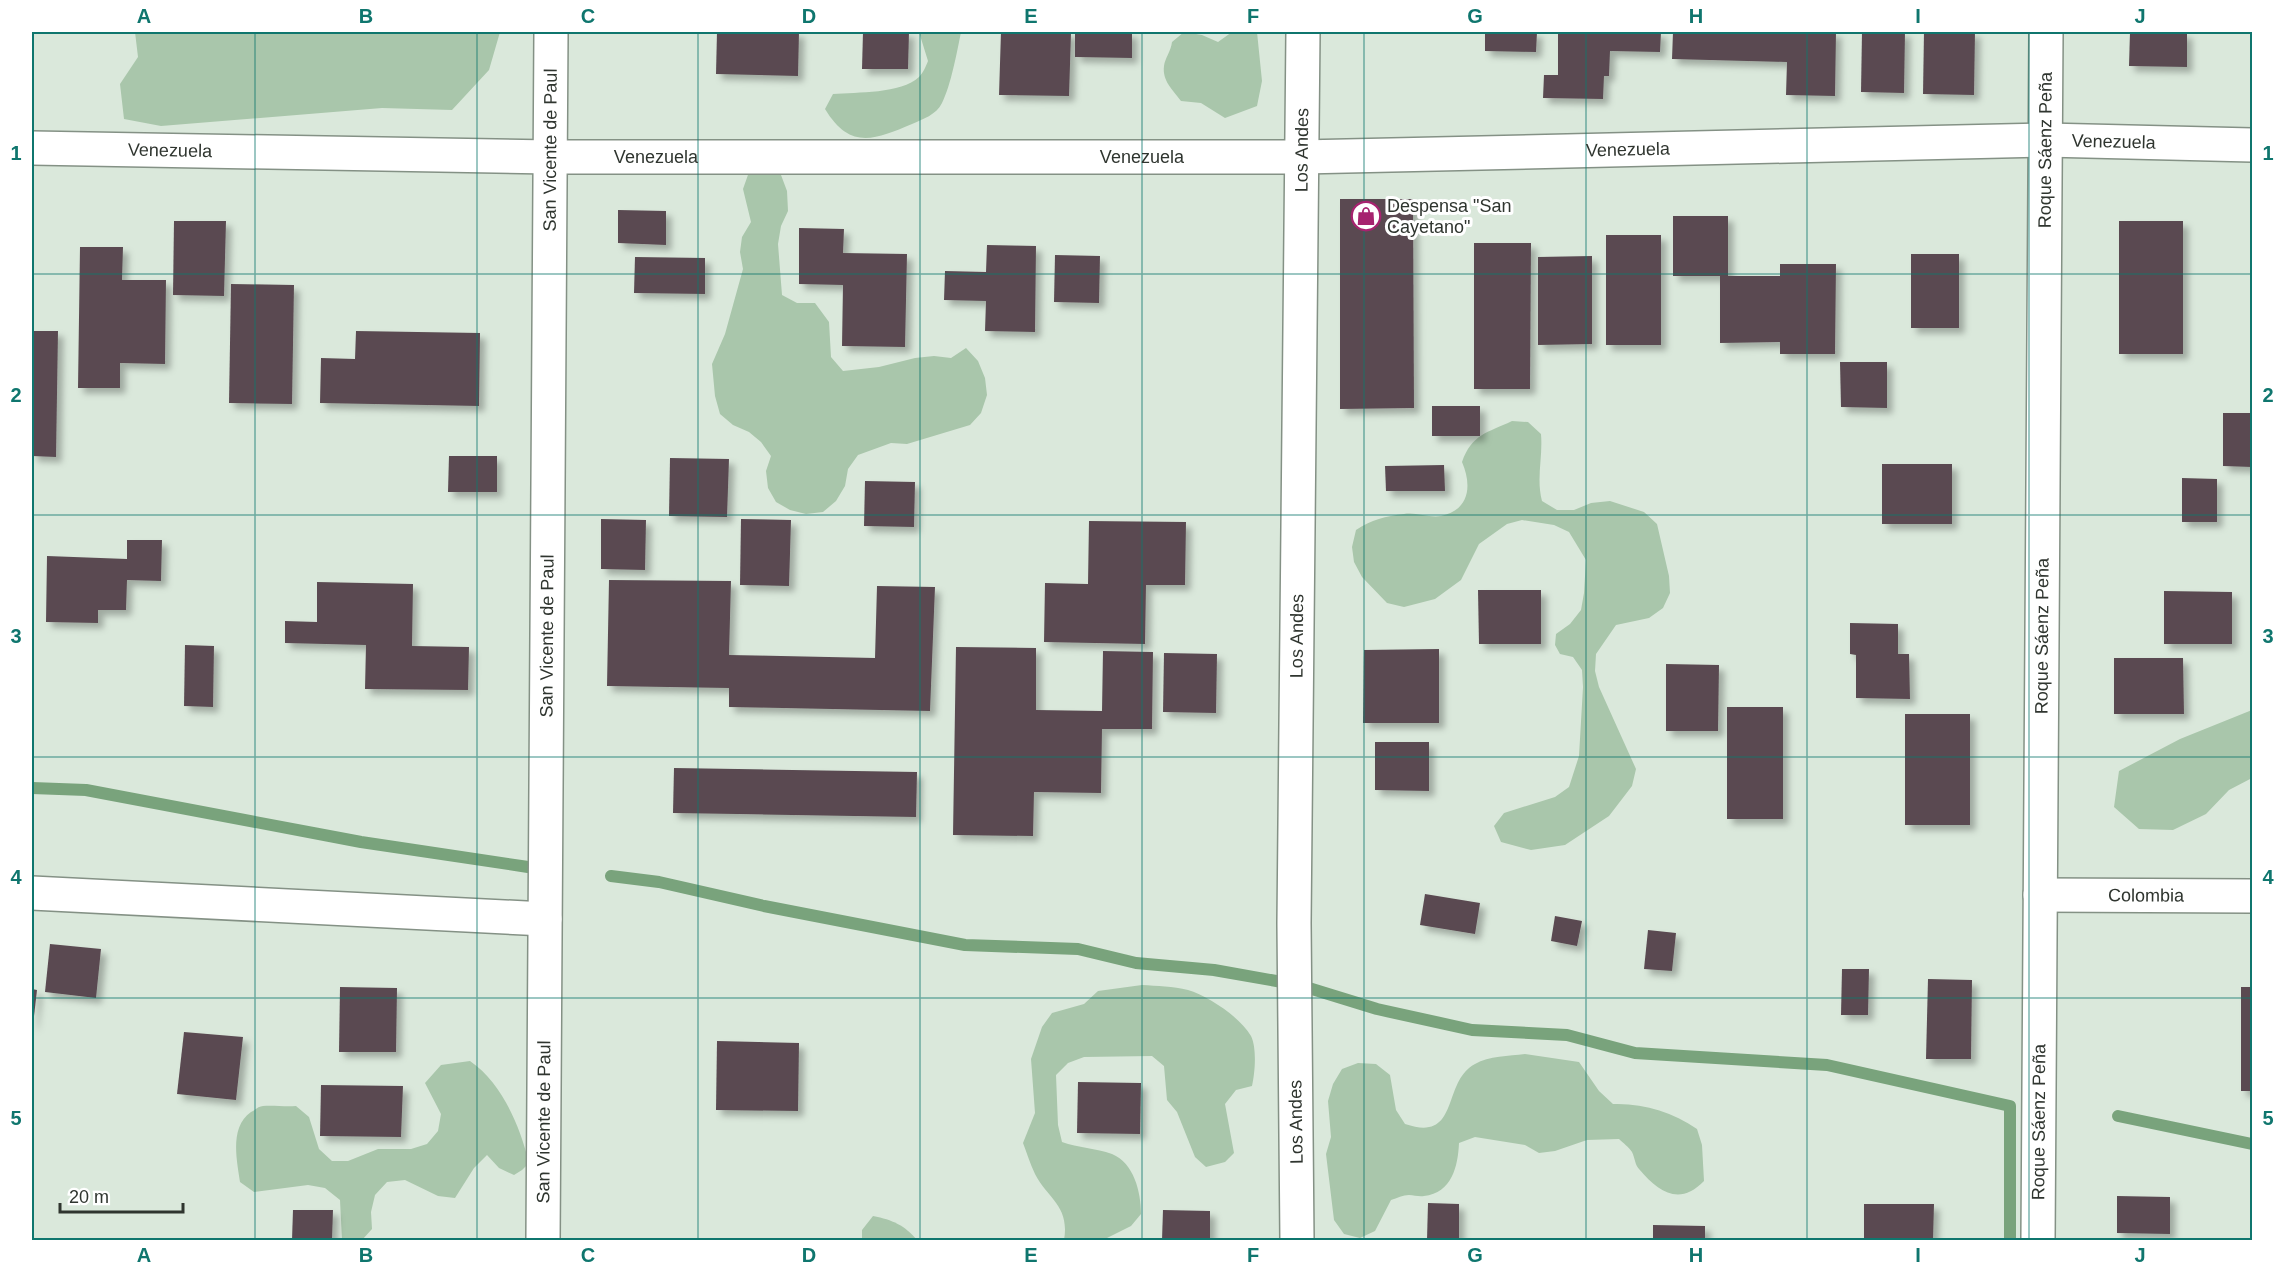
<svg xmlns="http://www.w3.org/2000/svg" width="2284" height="1272" font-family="Arial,sans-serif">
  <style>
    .green { fill: #a9c6ab }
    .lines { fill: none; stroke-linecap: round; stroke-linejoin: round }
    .stream { stroke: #79a37c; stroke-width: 12 }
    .building { fill: #5a4a51; filter: url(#shadow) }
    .minor-casing { stroke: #849185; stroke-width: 36 }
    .minor { stroke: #fff; stroke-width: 33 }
    .grid { fill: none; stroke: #0f766e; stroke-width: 1.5; stroke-opacity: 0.55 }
    .labels { text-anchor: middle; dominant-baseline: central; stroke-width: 6; stroke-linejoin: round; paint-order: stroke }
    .street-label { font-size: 18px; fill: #2f352f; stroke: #fff }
    .poi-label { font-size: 18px; fill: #2f352f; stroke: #fff; text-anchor: start }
    .neatline { fill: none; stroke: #0f766e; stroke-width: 2 }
    .grid-label { font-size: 20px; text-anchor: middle; font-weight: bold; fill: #0f766e }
  </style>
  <defs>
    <filter id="shadow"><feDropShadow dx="5.5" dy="5.5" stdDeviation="3" flood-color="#0004"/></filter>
  </defs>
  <rect width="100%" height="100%" fill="#dae8db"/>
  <!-- green -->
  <g class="green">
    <polygon points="135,32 500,32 489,70 452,110 382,108 161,126 124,119 120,84 138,57"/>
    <path d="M919 32H961C957 52 951 85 942 103 936 115 923 119 912 124 874 140 850 150 825 109L833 94C857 92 901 94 919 77 923 73 926 66 928 61Z"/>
    <path d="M1184 32 1202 35 1218 42 1232 32H1257L1262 81 1257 106 1225 118 1201 103 1181 101C1173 90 1162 81 1164 66 1165 58 1171 51 1172 42Z"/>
    <polygon points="766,166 781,175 787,191 788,211 781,226 778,244 782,295 797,303 815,303 829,322 831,357 843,371 879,367 915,358 934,356 951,358 966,348 978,361 985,378 987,395 981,413 970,425 907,444 891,443 858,455 848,469 845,486 836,501 823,512 806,514 790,510 776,502 768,488 766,471 771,456 761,442 749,432 733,425 720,414 715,396 712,364 725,334 743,269 740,252 742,237 751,222 743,189 749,172"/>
    <path d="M1512 421 1528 422 1541 434C1543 458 1536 478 1542 501L1557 510H1574L1591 503 1610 501 1644 512 1657 524 1669 576 1670 593 1663 608 1649 618 1616 625 1596 654 1595 671 1599 687 1636 769 1632 786 1609 816 1565 845 1531 850 1501 842 1494 826 1504 813 1555 797 1569 787 1579 756 1583 687 1582 670 1573 657 1560 654 1555 645 1556 634 1570 624 1581 610 1584 593 1586 560 1569 532 1554 525 1522 520 1507 524 1479 544 1461 580 1435 599 1404 607 1387 603 1362 577 1354 562 1352 547 1356 530C1371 520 1386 516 1404 514 1416 512 1429 518 1441 516 1470 510 1472 485 1462 462 1472 434 1487 433 1512 421Z"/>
    <polygon points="2252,710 2252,778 2229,790 2206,814 2173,830 2139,829 2114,807 2119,771 2180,739"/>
    <path d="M1142 985C1157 986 1173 986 1188 990 1208 996 1240 1017 1251 1036 1257 1048 1255 1073 1252 1086L1236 1090 1225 1104 1234 1153 1225 1162 1206 1167 1195 1157 1177 1112 1167 1100 1164 1066 1152 1056 1084 1057 1068 1063 1056 1075 1058 1125 1062 1142C1078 1148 1096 1148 1112 1154 1134 1163 1141 1192 1141 1214L1131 1226 1103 1240H1064C1070 1206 1048 1199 1035 1174 1030 1164 1027 1153 1023 1143L1035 1113 1031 1059 1042 1027 1052 1013 1084 1004 1098 991Z"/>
    <path d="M1525 1054 1579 1062 1599 1091 1613 1104C1644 1103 1672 1112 1697 1129L1702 1145 1704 1181C1680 1206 1659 1193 1639 1169 1635 1165 1635 1158 1632 1152 1629 1147 1623 1143 1619 1139L1587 1140 1555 1151 1539 1153 1525 1145 1475 1137 1459 1143C1458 1166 1452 1193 1424 1196 1419 1197 1414 1195 1409 1195 1403 1195 1397 1198 1391 1200L1375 1231 1360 1238 1344 1234 1334 1220 1326 1154 1331 1137 1328 1101 1333 1084 1342 1069 1358 1063 1376 1064 1390 1075 1396 1110 1405 1124C1461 1143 1441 1082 1475 1064 1489 1056 1509 1056 1525 1054Z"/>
    <path d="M470 1061C502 1083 520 1126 529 1163L522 1170 514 1175 499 1168 487 1155 474 1168 455 1198 438 1196 405 1180 387 1182 375 1195 371 1212 372 1229 362 1240H342L340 1200 325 1188 308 1185 254 1192 240 1182C237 1161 229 1127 251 1112 255 1110 259 1106 263 1106 273 1105 285 1107 296 1106L309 1117 319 1149 332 1161H348L378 1149H411L427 1144 438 1131 441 1114 425 1083 441 1065Z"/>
    <path d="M873 1216C893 1220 904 1225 917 1240H862V1230Z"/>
  </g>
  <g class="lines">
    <!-- stream -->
    <g class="stream">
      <polyline points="32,788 86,790 361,842 528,867"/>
      <polyline points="611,876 659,882 764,906 965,945 1078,949 1136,963 1214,970 1299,985 1377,1009 1472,1030 1567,1035 1635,1053 1827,1065 2010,1106 2010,1240"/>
      <polyline points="2118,1116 2252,1144"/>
    </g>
  </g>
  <!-- building -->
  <g class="building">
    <polygon points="717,32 799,32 798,76 716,74"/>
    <polygon points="863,32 909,32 908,69 862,69"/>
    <polygon points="1001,32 1071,32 1069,96 999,95"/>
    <polygon points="1075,32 1132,32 1132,58 1075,57"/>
    <polygon points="1485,32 1537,32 1536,52 1485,51"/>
    <polygon points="1558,32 1661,32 1660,52 1610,51 1609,76 1604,76 1603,99 1543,98 1544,75 1558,75"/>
    <polygon points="1673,32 1836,32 1835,96 1786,95 1787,62 1672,59"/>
    <polygon points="1862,32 1905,32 1904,93 1861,92"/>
    <polygon points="1924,32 1975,32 1974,95 1923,94"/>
    <polygon points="2130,32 2187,33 2187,67 2129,66"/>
    <polygon points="1340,199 1413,199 1414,408 1340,409"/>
    <polygon points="618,210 666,211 666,245 618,243"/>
    <polygon points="1673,216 1728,216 1728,276 1780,276 1780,264 1836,264 1835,354 1780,354 1780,342 1720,343 1720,276 1673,276"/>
    <polygon points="174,221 226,221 224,296 173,295"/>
    <rect x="2119" y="221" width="64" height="133"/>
    <polygon points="799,228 844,229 843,253 907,254 905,347 842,346 843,285 799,284"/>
    <rect x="1606" y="235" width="55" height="110"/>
    <polygon points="1474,243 1531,243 1530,389 1474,389"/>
    <polygon points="987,245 1036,246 1035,332 985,331 986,301 944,300 945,271 986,272"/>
    <polygon points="80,247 123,247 122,280 166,280 165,364 120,363 120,388 78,388"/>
    <rect x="1911" y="254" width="48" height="74"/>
    <polygon points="1055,255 1100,256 1099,303 1054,302"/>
    <polygon points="1592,256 1592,344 1538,345 1538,257"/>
    <polygon points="635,257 705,258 705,294 634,293"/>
    <polygon points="231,284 294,285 292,404 229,403"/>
    <polygon points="32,331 58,331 56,457 32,456"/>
    <polygon points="356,331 480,333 479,406 320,403 321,358 355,359"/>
    <polygon points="1840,362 1887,362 1887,408 1841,407"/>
    <rect x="1432" y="406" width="48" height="30"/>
    <polygon points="2223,413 2252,413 2252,467 2223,466"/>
    <polygon points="449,456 497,456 497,492 448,492"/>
    <polygon points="670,458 729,459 727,517 669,516"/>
    <rect x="1882" y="464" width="70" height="60"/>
    <polygon points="1444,465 1445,491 1386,491 1385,466"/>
    <polygon points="2182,478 2217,479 2217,522 2182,522"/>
    <polygon points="865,481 915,482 914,527 864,526"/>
    <polygon points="601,519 646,520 645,570 601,569"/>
    <polygon points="741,519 791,520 789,586 740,585"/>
    <polygon points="1089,521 1186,522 1185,585 1146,585 1145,644 1044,642 1045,583 1088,584"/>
    <polygon points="127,540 162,540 161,581 127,580 126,610 98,610 98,623 46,622 47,556 127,559"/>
    <polygon points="609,580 731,581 729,655 875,658 877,586 935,587 930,711 729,707 729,688 607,686"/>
    <polygon points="317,582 413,584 412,646 469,647 468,690 365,689 366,645 285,643 285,621 317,622"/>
    <polygon points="1478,590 1541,590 1541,644 1479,644"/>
    <polygon points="2164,591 2232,592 2232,644 2164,644"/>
    <polygon points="1850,623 1898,624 1898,654 1909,654 1910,699 1856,698 1856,655 1850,654"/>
    <polygon points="185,645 214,646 213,707 184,706"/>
    <polygon points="956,647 1036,648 1036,710 1102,711 1103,651 1153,652 1152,729 1102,729 1101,793 1034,792 1033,836 953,835"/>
    <polygon points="1439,649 1439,723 1363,723 1364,650"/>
    <polygon points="1164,653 1217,654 1216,713 1163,712"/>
    <polygon points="2114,658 2183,658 2184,714 2114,714"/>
    <polygon points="1666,664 1719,665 1718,731 1666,731"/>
    <rect x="1727" y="707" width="56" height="112"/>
    <rect x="1905" y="714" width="65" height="111"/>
    <polygon points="1375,742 1429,742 1429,791 1375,790"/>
    <polygon points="674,768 917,772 916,817 673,813"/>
    <polygon points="1425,894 1480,903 1475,934 1420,925"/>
    <polygon points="1555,916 1582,921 1577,946 1551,941"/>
    <polygon points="1648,930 1676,933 1672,971 1644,969"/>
    <polygon points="50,944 101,949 96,998 45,992"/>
    <polygon points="1842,969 1869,969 1868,1015 1841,1015"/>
    <polygon points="1928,979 1972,980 1971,1059 1926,1059"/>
    <polygon points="340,987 397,988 396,1052 339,1052"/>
    <rect x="2241" y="987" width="11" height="104"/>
    <polygon points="32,989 37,990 33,1025 32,1024"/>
    <polygon points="184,1032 243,1037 236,1100 177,1094"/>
    <polygon points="717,1041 799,1043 798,1111 716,1110"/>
    <polygon points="1078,1082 1141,1083 1140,1134 1077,1133"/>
    <polygon points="321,1085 403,1086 401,1137 320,1136"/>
    <polygon points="2117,1196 2170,1197 2170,1234 2117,1233"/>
    <polygon points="1428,1203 1459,1204 1459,1240 1427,1240"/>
    <polygon points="1864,1204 1934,1204 1933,1240 1864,1240"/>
    <polygon points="293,1210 333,1210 332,1240 292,1240"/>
    <polygon points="1163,1210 1210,1211 1210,1240 1162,1240"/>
    <polygon points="1653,1225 1705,1226 1705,1240 1653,1240"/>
  </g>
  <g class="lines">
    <!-- minor casing -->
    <g class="minor-casing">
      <g id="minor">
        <path id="s1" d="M32 148 550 157H1302L2046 140 2252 145"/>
        <polyline points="32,893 545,919"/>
        <path id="s2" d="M2040 895 2252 896"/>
        <path id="s3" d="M543 1240 551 32"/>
        <path id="s4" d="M1297 1240 1294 923 1303 32"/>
        <path id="s5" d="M2038 1240 2046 32"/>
      </g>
    </g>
    <!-- minor -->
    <use href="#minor" class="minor"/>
  </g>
  <!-- grid -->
  <path class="grid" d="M255 32V1240M477 32V1240M698 32V1240M920 32V1240M1142 32V1240M1364 32V1240M1586 32V1240M1807 32V1240M2029 32V1240M32 274H2252M32 515H2252M32 757H2252M32 998H2252"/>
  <!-- icons -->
  <defs>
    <g id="shop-ring" transform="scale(1.5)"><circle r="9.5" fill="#fff" stroke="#a6236f" stroke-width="1.5"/><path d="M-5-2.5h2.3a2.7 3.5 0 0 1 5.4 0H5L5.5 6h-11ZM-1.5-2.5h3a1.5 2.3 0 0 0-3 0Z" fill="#a6236f"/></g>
  </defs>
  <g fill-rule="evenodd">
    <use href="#shop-ring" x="1366" y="216"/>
  </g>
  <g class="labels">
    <!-- street labels -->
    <g class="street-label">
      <text stroke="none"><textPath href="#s1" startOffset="2082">Venezuela</textPath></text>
      <text stroke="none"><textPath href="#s1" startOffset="138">Venezuela</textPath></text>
      <text stroke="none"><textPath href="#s3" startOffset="1090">San Vicente de Paul</textPath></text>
      <text stroke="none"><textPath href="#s4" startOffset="1090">Los Andes</textPath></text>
      <text stroke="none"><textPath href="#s1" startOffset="1596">Venezuela</textPath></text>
      <text stroke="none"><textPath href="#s5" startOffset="1090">Roque Sáenz Peña</textPath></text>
      <text stroke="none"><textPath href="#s1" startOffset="624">Venezuela</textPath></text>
      <text stroke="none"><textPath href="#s1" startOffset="1110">Venezuela</textPath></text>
      <text stroke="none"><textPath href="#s3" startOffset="604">San Vicente de Paul</textPath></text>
      <text stroke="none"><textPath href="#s4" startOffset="604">Los Andes</textPath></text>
      <text stroke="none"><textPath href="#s5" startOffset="604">Roque Sáenz Peña</textPath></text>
      <text stroke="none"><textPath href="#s2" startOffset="106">Colombia</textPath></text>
      <text stroke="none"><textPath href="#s3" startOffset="118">San Vicente de Paul</textPath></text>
      <text transform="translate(1296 1122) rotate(-91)">Los Andes</text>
      <text stroke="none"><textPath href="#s5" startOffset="118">Roque Sáenz Peña</textPath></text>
    </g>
    <!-- poi labels -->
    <g class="poi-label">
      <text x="1387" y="206">Despensa "San<tspan x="1387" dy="21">Cayetano"</tspan></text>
    </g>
  </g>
  <!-- border -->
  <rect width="2284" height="1272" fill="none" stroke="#ffffff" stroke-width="66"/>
  <!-- scale -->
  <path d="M60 1203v9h123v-9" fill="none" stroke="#2f352f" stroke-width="3"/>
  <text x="69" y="1203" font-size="18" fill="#2f352f" stroke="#ffffff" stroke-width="4.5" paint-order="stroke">20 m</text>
  <rect x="33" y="33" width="2218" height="1206" class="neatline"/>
  <g class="grid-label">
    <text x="144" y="23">A</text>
    <text x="366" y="23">B</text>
    <text x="588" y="23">C</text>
    <text x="809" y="23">D</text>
    <text x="1031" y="23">E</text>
    <text x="1253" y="23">F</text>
    <text x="1475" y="23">G</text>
    <text x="1696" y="23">H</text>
    <text x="1918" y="23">I</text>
    <text x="2140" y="23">J</text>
    <text x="16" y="160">1</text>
    <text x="2268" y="160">1</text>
    <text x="16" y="402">2</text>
    <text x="2268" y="402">2</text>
    <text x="16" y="643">3</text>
    <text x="2268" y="643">3</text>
    <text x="16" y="884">4</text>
    <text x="2268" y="884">4</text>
    <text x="16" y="1125">5</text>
    <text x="2268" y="1125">5</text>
    <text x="144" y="1262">A</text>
    <text x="366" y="1262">B</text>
    <text x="588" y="1262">C</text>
    <text x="809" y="1262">D</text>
    <text x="1031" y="1262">E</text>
    <text x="1253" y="1262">F</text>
    <text x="1475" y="1262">G</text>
    <text x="1696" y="1262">H</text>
    <text x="1918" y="1262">I</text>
    <text x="2140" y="1262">J</text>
  </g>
</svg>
